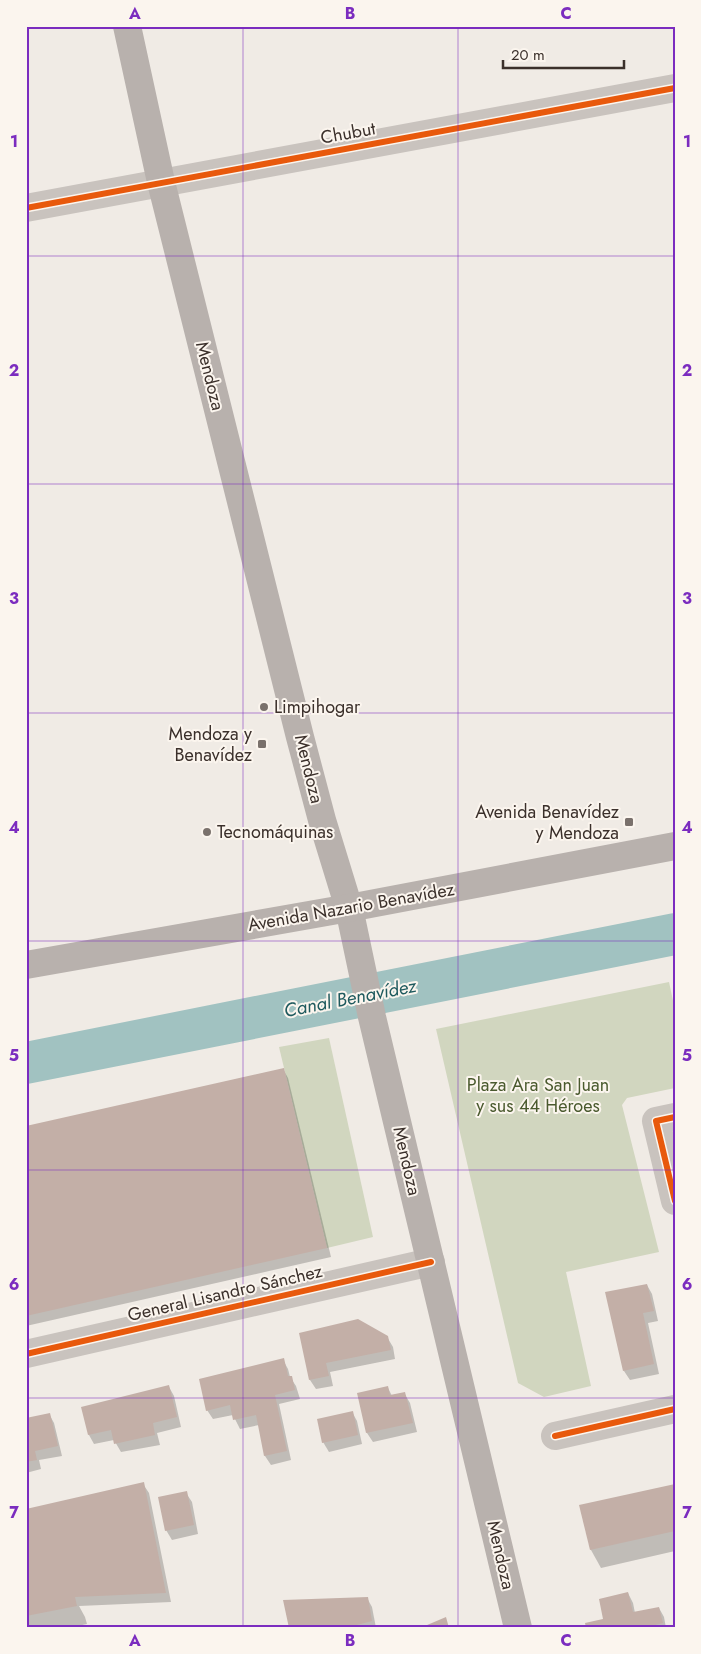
<svg xmlns="http://www.w3.org/2000/svg" width="701" height="1654" font-family="Jost,sans-serif">
  <style>
    .green { fill: #d1d6bf }
    .shadow { fill: #0003 }
    .lines { fill: none; stroke-linecap: round; stroke-linejoin: round }
    .canal { stroke: #a1c2c1; stroke-width: 42 }
    .building { fill: #c3afa7 }
    .street { stroke: #c9c3be; stroke-width: 28 }
    .primary { stroke: #b8b1ad; stroke-width: 28 }
    .cycleway-casing { stroke: #fbf5ee; stroke-width: 9 }
    .cycleway { stroke: #e8590c; stroke-width: 6 }
    .grid { fill: none; stroke: #7b2cbf; stroke-width: 1; stroke-opacity: 0.55 }
    .poi-dot { fill: #7a716c; stroke: #fbf5ee; stroke-width: 2 }
    .labels { text-anchor: middle; dominant-baseline: central; stroke-width: 4; stroke-linejoin: round; paint-order: stroke }
    .street-label { font-size: 18px; fill: #3b302b; stroke: #fbf5ee }
    .poi-label { font-size: 18px; fill: #3b302b; stroke: #fbf5ee; text-anchor: start }
    .park-label { font-size: 18px; fill: #4a5a2e; stroke: #fbf5ee }
    .water-label { font-size: 19px; font-style: italic; fill: #1f5a5e; stroke: #fbf5ee }
    .neatline { fill: none; stroke: #7b2cbf; stroke-width: 2 }
    .grid-label { font-size: 16px; text-anchor: middle; font-weight: bold; fill: #7b2cbf }
  </style>
  <rect width="100%" height="100%" fill="#f0ebe5"/>
  <!-- green -->
  <g class="green">
    <polygon points="669,982 675,1010 675,1088 627,1098 622,1105 659,1252 566,1272 591,1386 544,1397 518,1383 436,1029"/>
    <polygon points="329,1038 373,1237 327,1248 279,1047"/>
  </g>
  <!-- shadow -->
  <g class="shadow">
    <polygon points="283,1069 288,1078 331,1257 26,1326 26,1127"/>
    <polygon points="647,1285 652,1294 658,1321 648,1323 659,1374 630,1380 624,1371"/>
    <polygon points="301,1334 387,1337 393,1347 395,1359 330,1372 333,1386 316,1389 310,1380"/>
    <polygon points="283,1360 288,1369 290,1377 296,1386 300,1399 279,1404 291,1460 271,1465 265,1456 259,1425 240,1429 233,1415 213,1419 207,1410"/>
    <polygon points="169,1387 174,1396 181,1427 157,1433 160,1445 121,1452 114,1440 94,1444 89,1435 82,1408"/>
    <polygon points="388,1388 392,1396 404,1393 410,1403 417,1432 373,1442 367,1433 359,1394"/>
    <polygon points="352,1412 357,1421 362,1444 329,1452 323,1442"/>
    <polygon points="49,1414 54,1423 62,1456 39,1460 41,1469 26,1473 26,1419"/>
    <polygon points="143,1484 149,1493 171,1602 79,1606 85,1617 87,1624 68,1628 26,1628 26,1510"/>
    <polygon points="675,1485 675,1551 601,1568 591,1550 580,1506"/>
    <polygon points="186,1493 192,1502 198,1534 172,1540 166,1530"/>
    <polygon points="628,1593 633,1603 635,1613 659,1608 664,1617 666,1628 587,1628 604,1620"/>
    <polygon points="367,1598 372,1607 376,1628 290,1628"/>
  </g>
  <g class="lines">
    <!-- canal -->
    <polyline class="canal" points="26,1063 675,934"/>
  </g>
  <!-- building -->
  <g class="building">
    <polygon points="284,1068 327,1248 26,1316 26,1126"/>
    <polygon points="647,1284 654,1311 643,1313 654,1364 623,1371 605,1292"/>
    <polygon points="358,1319 388,1336 391,1350 326,1363 329,1376 309,1380 299,1333"/>
    <polygon points="284,1358 288,1376 292,1376 295,1390 275,1395 287,1451 264,1456 256,1415 233,1420 230,1405 206,1411 199,1379"/>
    <polygon points="169,1385 177,1417 153,1423 155,1435 114,1444 111,1430 88,1435 81,1407"/>
    <polygon points="388,1386 390,1395 405,1392 413,1423 366,1433 357,1393"/>
    <polygon points="353,1411 358,1435 322,1443 317,1419"/>
    <polygon points="50,1413 58,1446 35,1451 37,1460 26,1462 26,1418"/>
    <polygon points="144,1482 166,1593 75,1597 77,1606 26,1616 26,1509"/>
    <polygon points="675,1484 675,1531 590,1550 579,1505"/>
    <polygon points="187,1491 194,1525 165,1531 158,1497"/>
    <polygon points="628,1592 633,1612 659,1607 663,1623 644,1628 586,1628 585,1623 603,1619 599,1599"/>
    <polygon points="368,1597 372,1621 353,1626 354,1628 289,1628 283,1600"/>
    <polygon points="446,1617 449,1628 420,1628"/>
  </g>
  <g class="lines">
    <!-- street -->
    <g class="street">
      <polyline points="26,208 675,88"/>
      <polyline points="675,1117 656,1121 675,1201"/>
      <polyline points="26,1354 431,1262"/>
      <polyline points="555,1436 675,1409"/>
    </g>
    <!-- primary -->
    <g class="primary">
      <polyline points="127,26 161,182 300,737 322,820 349,908 372,1017 518,1628"/>
      <polyline points="26,965 349,908 675,846"/>
    </g>
    <!-- cycleway casing -->
    <g class="cycleway-casing">
      <g id="cycleway">
        <polyline points="26,208 675,88"/>
        <polyline points="675,1117 656,1121 675,1201"/>
        <polyline points="26,1354 431,1262"/>
        <polyline points="555,1436 675,1409"/>
      </g>
    </g>
    <!-- cycleway -->
    <use href="#cycleway" class="cycleway"/>
  </g>
  <!-- grid -->
  <path class="grid" d="M243 26V1628M458 26V1628M26 256H675M26 484H675M26 713H675M26 941H675M26 1170H675M26 1398H675"/>
  <!-- markers -->
  <g class="poi-dot">
    <circle cx="264" cy="707" r="5"/>
    <rect x="257" y="739" width="10" height="10" rx="2.5"/>
    <rect x="624" y="817" width="10" height="10" rx="2.5"/>
    <circle cx="207" cy="832" r="5"/>
  </g>
  <g class="labels">
    <!-- street labels -->
    <g class="street-label">
      <text transform="translate(348 133) rotate(-10)">Chubut</text>
      <text transform="translate(210 376) rotate(76)">Mendoza</text>
      <text transform="translate(309 769) rotate(76)">Mendoza</text>
      <text transform="translate(351 907) rotate(-10)">Avenida Nazario Benavídez</text>
      <text transform="translate(407 1161) rotate(77)">Mendoza</text>
      <text transform="translate(225 1293) rotate(-13)">General Lisandro Sánchez</text>
      <text transform="translate(501 1555) rotate(77)">Mendoza</text>
    </g>
    <!-- poi labels -->
    <g class="poi-label">
      <text x="274" y="707">Limpihogar</text>
      <text x="252" y="734" text-anchor="end">Mendoza y<tspan x="252" dy="21">Benavídez</tspan></text>
      <text x="619" y="812" text-anchor="end">Avenida Benavídez<tspan x="619" dy="21">y Mendoza</tspan></text>
      <text x="217" y="832">Tecnomáquinas</text>
    </g>
    <!-- park labels -->
    <g class="park-label">
      <text x="538" y="1085">Plaza Ara San Juan<tspan x="538" dy="21">y sus 44 Héroes</tspan></text>
    </g>
    <!-- water labels -->
    <g class="water-label">
      <text transform="translate(350 998) rotate(-11)">Canal Benavídez</text>
    </g>
  </g>
  <!-- border -->
  <rect width="701" height="1654" fill="none" stroke="#fbf5ee" stroke-width="55"/>
  <!-- scale -->
  <path d="M503 60v8h121v-8" fill="none" stroke="#3b302b" stroke-width="2.5"/>
  <text x="511" y="60" font-size="15" fill="#3b302b" stroke="#fbf5ee" stroke-width="4" paint-order="stroke">20 m</text>
  <rect x="28" y="28" width="646" height="1598" class="neatline"/>
  <g class="grid-label">
    <text x="135" y="19">A</text>
    <text x="350" y="19">B</text>
    <text x="566" y="19">C</text>
    <text x="14" y="147">1</text>
    <text x="687" y="147">1</text>
    <text x="14" y="376">2</text>
    <text x="687" y="376">2</text>
    <text x="14" y="604">3</text>
    <text x="687" y="604">3</text>
    <text x="14" y="833">4</text>
    <text x="687" y="833">4</text>
    <text x="14" y="1061">5</text>
    <text x="687" y="1061">5</text>
    <text x="14" y="1290">6</text>
    <text x="687" y="1290">6</text>
    <text x="14" y="1518">7</text>
    <text x="687" y="1518">7</text>
    <text x="135" y="1646">A</text>
    <text x="350" y="1646">B</text>
    <text x="566" y="1646">C</text>
  </g>
</svg>
